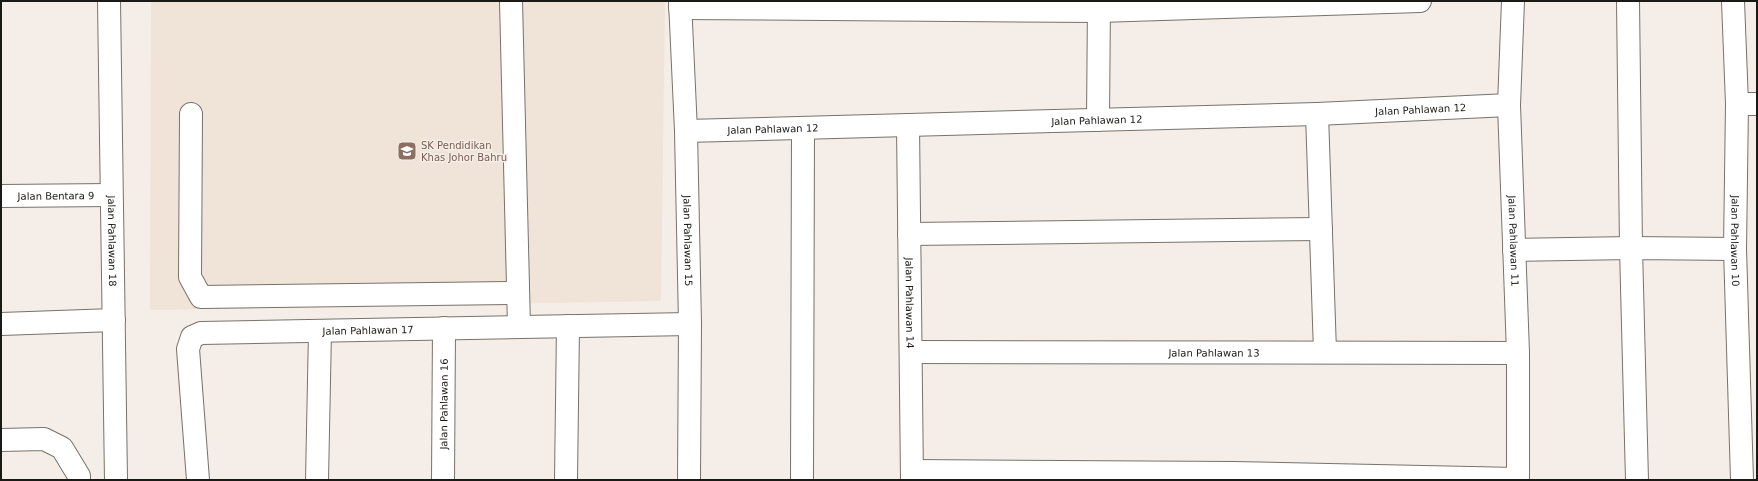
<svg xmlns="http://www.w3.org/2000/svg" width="1758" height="481" font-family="'DejaVu Sans',sans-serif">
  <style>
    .built { fill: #f0e3d7 }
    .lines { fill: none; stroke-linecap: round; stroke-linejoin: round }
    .minor-casing { stroke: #78726c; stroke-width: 24 }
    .minor { stroke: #fff; stroke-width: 22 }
    .labels { text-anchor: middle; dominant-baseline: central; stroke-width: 3; stroke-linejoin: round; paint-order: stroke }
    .street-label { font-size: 10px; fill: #1b1916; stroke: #f5eee8 }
    .education-label { font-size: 10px; fill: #785e54; stroke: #f5eee8; text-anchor: start }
  </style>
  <rect width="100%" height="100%" fill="#f5eee8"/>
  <!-- built -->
  <polygon class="built" points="151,1 665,1 661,301 150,310"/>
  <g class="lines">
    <!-- minor casing -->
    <g class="minor-casing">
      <g id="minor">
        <path id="s1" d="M109 1 116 480"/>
        <polyline points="511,1 519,327"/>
        <path id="s2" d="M680 1 686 131 690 324 689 480"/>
        <path id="s3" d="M1513 1 1509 105 1518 353V480"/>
        <polyline points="1628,1 1631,248 1637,480"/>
        <path id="s4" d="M1733 1 1737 104 1735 249 1742 480"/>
        <polyline points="680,8 1099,11 1420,1"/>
        <polyline points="1737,104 1757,104"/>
        <polyline points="191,114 190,277 201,297 518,293"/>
        <polyline points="1317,114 1325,352"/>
        <polyline points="1098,120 1099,1"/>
        <path id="s5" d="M908 125 912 480"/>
        <path id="s6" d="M686 131 1317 114 1509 105"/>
        <path id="s7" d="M1 196 111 195"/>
        <polyline points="909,234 1321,229"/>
        <polyline points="1514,250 1631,248 1735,249"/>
        <polyline points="1,324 114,320"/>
        <path id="s8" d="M911 352 1518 353"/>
        <polyline points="1,440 44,439 62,448 79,476 79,480"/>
        <polyline points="912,471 1233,473 1518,479"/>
        <path id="s9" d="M198 480 188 349 192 337 201 333 690 324"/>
        <polyline points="317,480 320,331"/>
        <path id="s10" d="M443 480 444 328"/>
        <polyline points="566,480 568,326"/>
        <polyline points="802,480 803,128"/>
      </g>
    </g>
    <!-- minor -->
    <use href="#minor" class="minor"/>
  </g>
  <!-- icons -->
  <defs>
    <g id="school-square" transform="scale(1)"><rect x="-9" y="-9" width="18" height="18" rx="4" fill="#8d6e63" stroke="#f5eee8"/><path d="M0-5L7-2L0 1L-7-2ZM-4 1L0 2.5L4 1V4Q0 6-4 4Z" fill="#fff"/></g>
  </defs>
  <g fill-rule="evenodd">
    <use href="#school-square" x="407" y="151"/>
  </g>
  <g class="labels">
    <!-- street labels -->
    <g class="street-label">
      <text stroke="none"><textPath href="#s6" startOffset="735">Jalan Pahlawan 12</textPath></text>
      <text stroke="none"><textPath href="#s6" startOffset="411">Jalan Pahlawan 12</textPath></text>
      <text stroke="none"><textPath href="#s6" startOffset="87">Jalan Pahlawan 12</textPath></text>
      <text stroke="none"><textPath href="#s7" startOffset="55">Jalan Bentara 9</textPath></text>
      <text stroke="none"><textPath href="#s2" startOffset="240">Jalan Pahlawan 15</textPath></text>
      <text stroke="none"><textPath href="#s3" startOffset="240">Jalan Pahlawan 11</textPath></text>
      <text stroke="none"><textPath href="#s1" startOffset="240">Jalan Pahlawan 18</textPath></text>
      <text stroke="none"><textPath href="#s4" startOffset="240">Jalan Pahlawan 10</textPath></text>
      <text stroke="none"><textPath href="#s5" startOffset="178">Jalan Pahlawan 14</textPath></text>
      <text stroke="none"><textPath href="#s9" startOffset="321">Jalan Pahlawan 17</textPath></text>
      <text stroke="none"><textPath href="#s8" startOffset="303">Jalan Pahlawan 13</textPath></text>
      <text stroke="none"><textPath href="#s10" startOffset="76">Jalan Pahlawan 16</textPath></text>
    </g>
    <!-- education labels -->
    <g class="education-label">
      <text x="421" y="145">SK Pendidikan<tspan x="421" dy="12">Khas Johor Bahru</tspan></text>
    </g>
  </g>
  <!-- border -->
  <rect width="1758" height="481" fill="none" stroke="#1b1916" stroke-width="4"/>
</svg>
